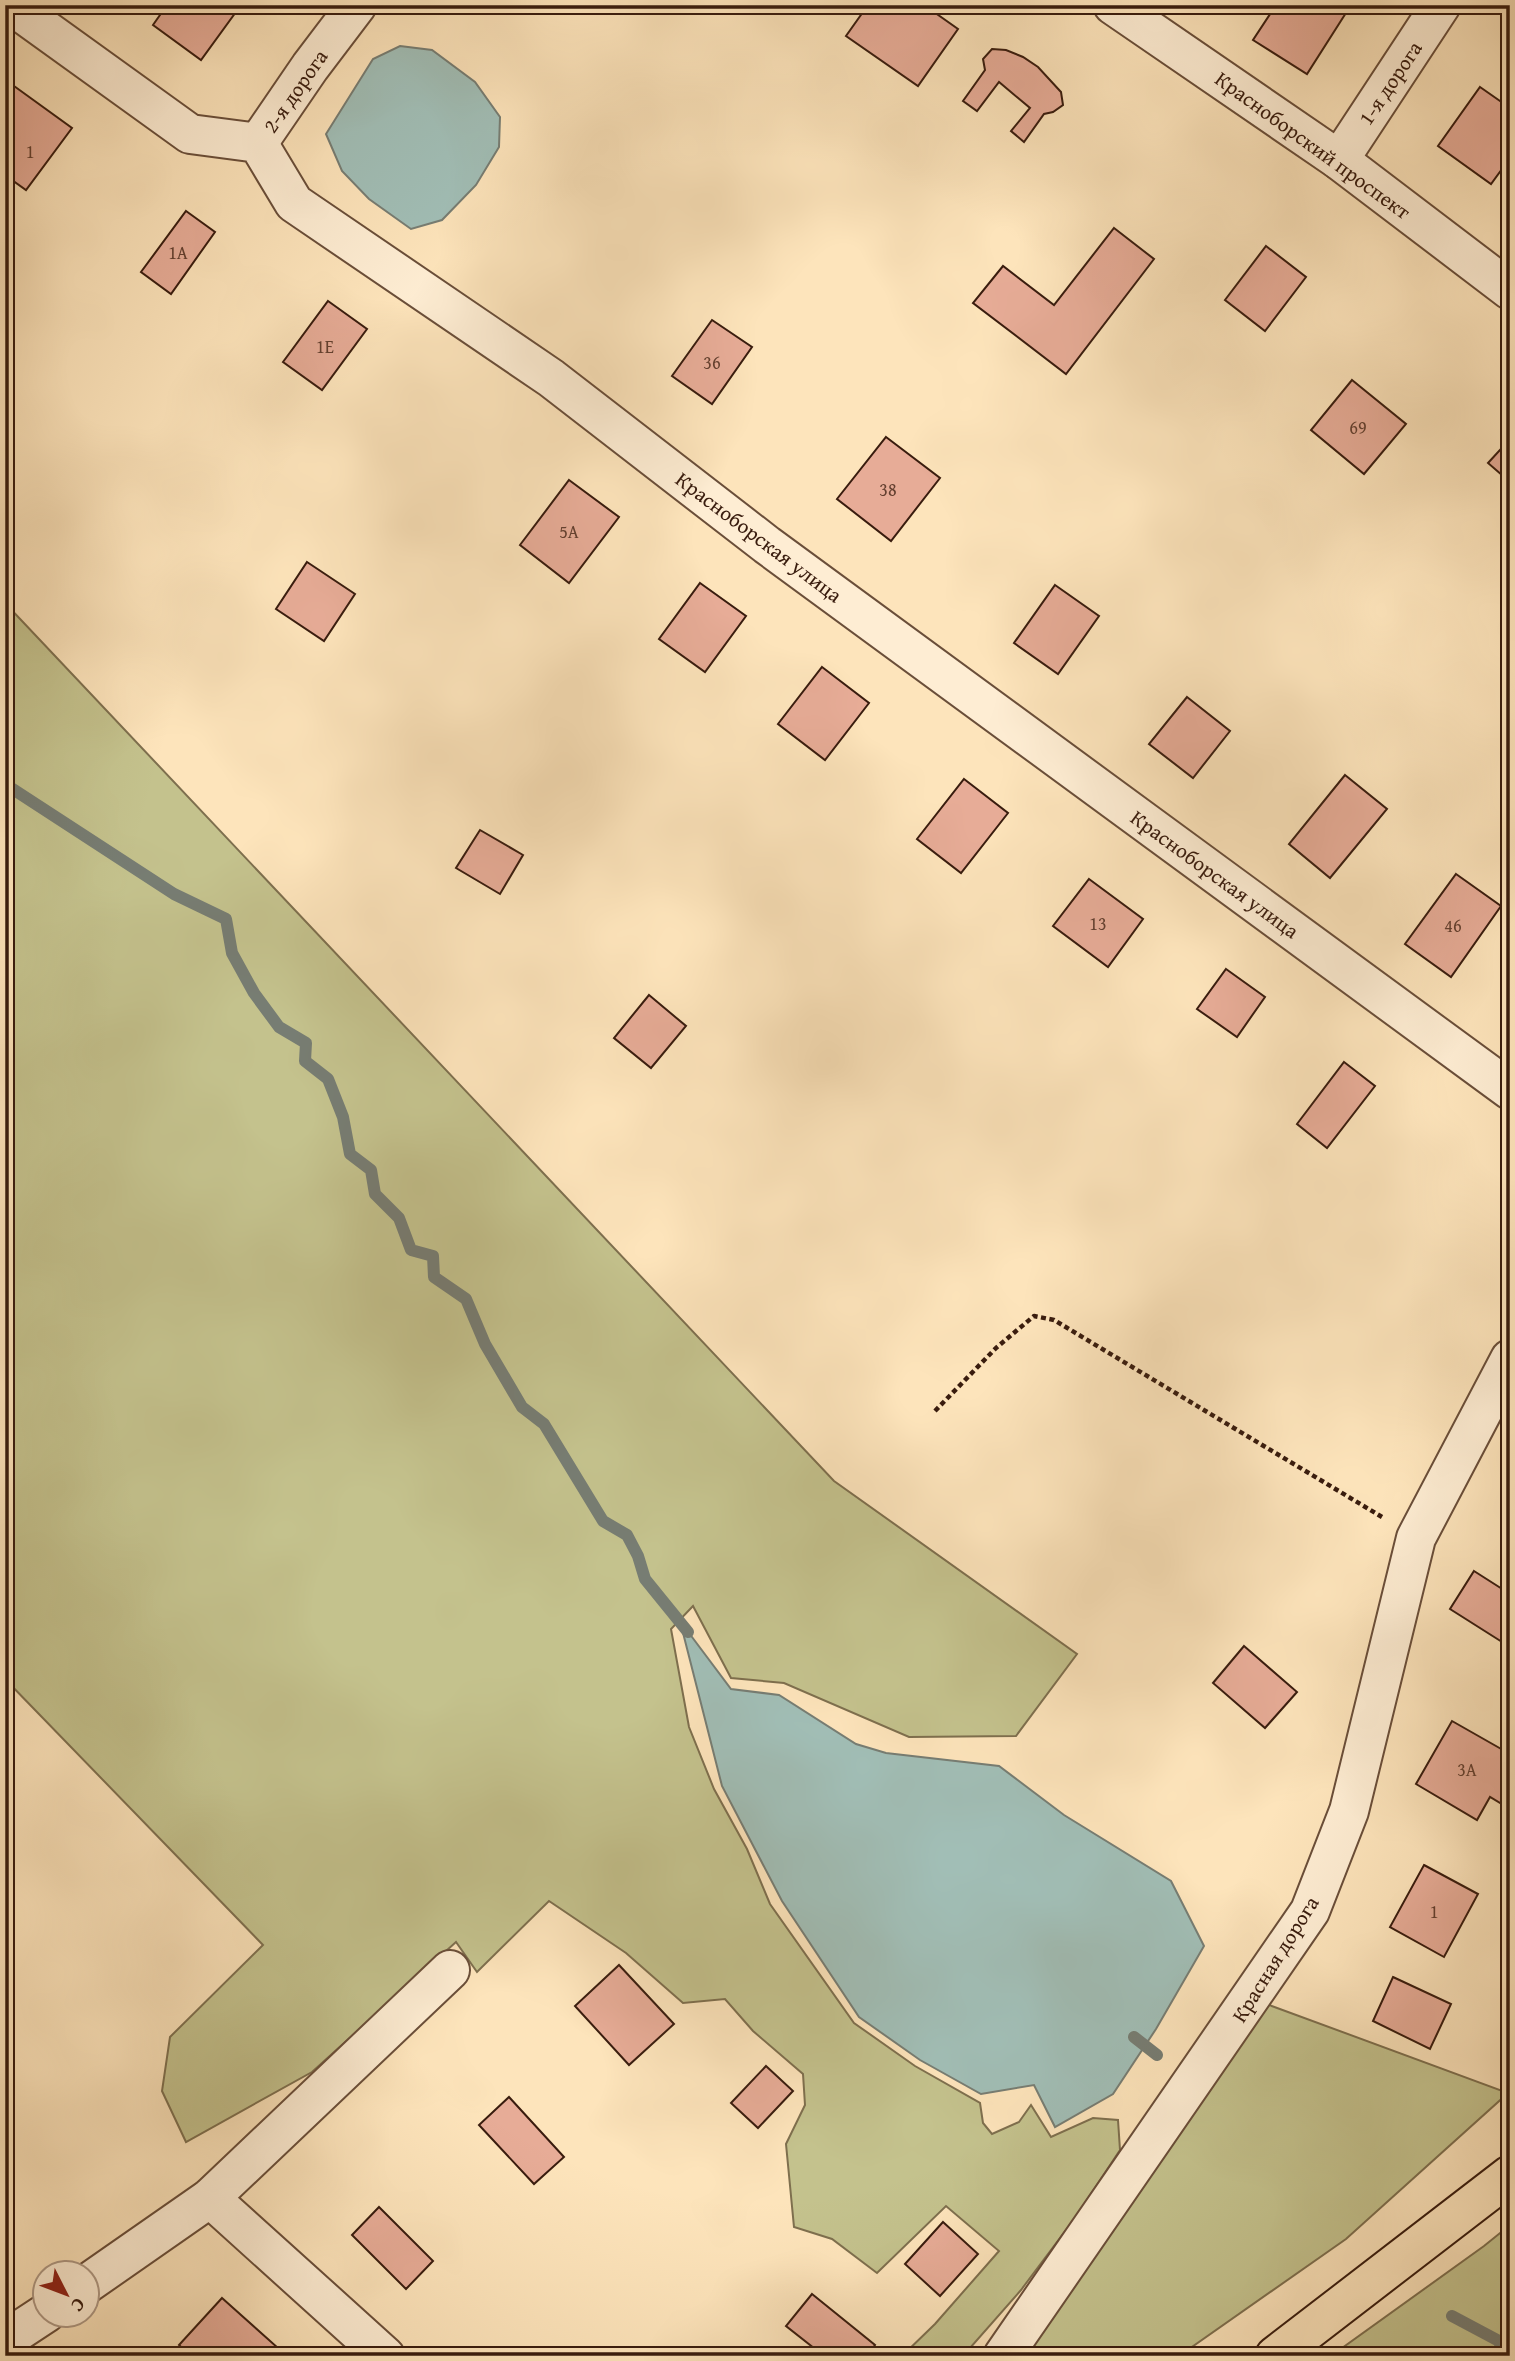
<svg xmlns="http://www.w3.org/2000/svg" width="1515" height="2361" font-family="'Gentium Book Plus',serif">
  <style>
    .green { fill: #c4c28d; stroke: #7e6f4e; stroke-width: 2 }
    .water { fill: #a1beb6; stroke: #777d73; stroke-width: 2 }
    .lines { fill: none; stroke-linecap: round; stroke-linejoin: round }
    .stream { stroke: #777d73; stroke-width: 12 }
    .building { fill: #e7ac97; stroke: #391c0e; stroke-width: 2 }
    .minor-casing { stroke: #6a4e39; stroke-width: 42 }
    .major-casing { stroke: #391c0e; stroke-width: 42 }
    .path { stroke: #391c0e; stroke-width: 4.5; stroke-dasharray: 5 3.5; stroke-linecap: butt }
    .minor { stroke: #feedd3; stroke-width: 38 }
    .major { stroke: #fde4bb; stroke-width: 38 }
    .labels { text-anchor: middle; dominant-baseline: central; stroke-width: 5; stroke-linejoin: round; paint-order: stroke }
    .number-label { font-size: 18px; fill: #644030 }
    .street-label { font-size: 21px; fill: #391c0e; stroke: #feedd3 }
  </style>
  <rect width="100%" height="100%" fill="#fde4bb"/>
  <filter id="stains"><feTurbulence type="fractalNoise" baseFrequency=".00286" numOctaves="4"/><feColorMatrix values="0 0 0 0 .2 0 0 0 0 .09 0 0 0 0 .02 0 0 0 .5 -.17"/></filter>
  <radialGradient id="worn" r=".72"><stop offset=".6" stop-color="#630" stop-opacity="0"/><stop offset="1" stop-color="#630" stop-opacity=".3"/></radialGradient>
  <!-- green -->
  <g class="green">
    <polygon points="5,603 834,1481 1077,1654 1016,1736 909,1737 784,1683 731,1678 693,1606 671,1629 689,1727 714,1789 747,1849 770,1904 854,2023 915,2066 980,2103 983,2123 992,2134 1019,2122 1031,2105 1051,2137 1093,2118 1118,2120 1120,2150 1075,2218 1021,2290 963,2356 902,2356 935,2324 999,2251 946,2206 877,2273 832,2239 794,2227 786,2144 805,2105 803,2074 753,2031 725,1999 683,2003 626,1953 549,1901 477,1972 456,1942 312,2072 186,2142 162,2091 170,2037 263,1945 5,1679"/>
    <polygon points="1261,2002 1508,2093 1346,2239 1179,2356 1010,2356"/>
    <polygon points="1510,2225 1510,2356 1331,2356 1484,2246"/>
  </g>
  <!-- water -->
  <g class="water">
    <polygon points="400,46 432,50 475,82 500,117 499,147 476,185 442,220 411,229 369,199 342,171 326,134 373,59"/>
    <polygon points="680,1621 731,1689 779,1695 856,1744 886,1753 999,1766 1064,1815 1171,1881 1204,1946 1156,2029 1113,2094 1055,2127 1034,2085 981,2094 920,2060 859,2017 782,1901 722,1786"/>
  </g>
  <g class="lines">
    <!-- stream -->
    <g class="stream">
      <polyline points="5,784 174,894 226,919 232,953 254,993 279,1027 306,1043 305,1061 328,1079 343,1117 350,1154 371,1170 375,1194 399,1218 411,1250 433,1256 434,1277 466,1299 485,1344 522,1407 544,1424 603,1521 627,1535 638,1556 645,1579 688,1632"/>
      <polyline points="1134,2037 1157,2055"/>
      <polyline points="1452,2316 1499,2341 1504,2356"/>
    </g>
  </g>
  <!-- building -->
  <g class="building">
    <polygon points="167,5 241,5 201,60 153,25"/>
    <polygon points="868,5 924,5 958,29 918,86 846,36"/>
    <polygon points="1276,5 1351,5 1307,74 1253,40"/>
    <polygon points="992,49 1006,50 1023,57 1038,67 1061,92 1063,105 1053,112 1044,114 1024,142 1011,131 1030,108 999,82 977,111 963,101 985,70 983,59"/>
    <polygon points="14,86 72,128 26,190 5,175 5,98"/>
    <polygon points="1480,87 1510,108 1510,158 1491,184 1438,146"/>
    <polygon points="186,211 215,232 171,294 141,272"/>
    <polygon points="1114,228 1154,259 1066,374 973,303 1003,266 1054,305"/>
    <polygon points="1266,246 1306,277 1265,331 1225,300"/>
    <polygon points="328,301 367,329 322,390 283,362"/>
    <polygon points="712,320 752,347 712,404 672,376"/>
    <polygon points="1352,380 1406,424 1364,474 1311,430"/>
    <polygon points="886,437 940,478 891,541 837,499"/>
    <polygon points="1510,439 1510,482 1488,463"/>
    <polygon points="569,480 619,517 569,583 520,545"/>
    <polygon points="307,562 355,594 324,641 276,609"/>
    <polygon points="700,583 746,616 705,672 659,639"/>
    <polygon points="1055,585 1099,616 1058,674 1014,643"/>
    <polygon points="822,667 869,703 825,760 778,724"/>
    <polygon points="1187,697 1230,731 1193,778 1149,744"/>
    <polygon points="1345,775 1387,809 1330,878 1289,844"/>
    <polygon points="964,779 1008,813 961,873 917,839"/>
    <polygon points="480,830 523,855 500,894 456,868"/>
    <polygon points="1456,874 1501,906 1451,977 1405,944"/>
    <polygon points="1089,879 1143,919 1108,967 1053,926"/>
    <polygon points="1226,969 1265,997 1237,1037 1197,1009"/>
    <polygon points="649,995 686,1026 651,1068 614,1038"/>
    <polygon points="1344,1062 1375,1086 1327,1148 1297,1124"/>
    <polygon points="1474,1571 1510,1594 1510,1647 1450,1609"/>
    <polygon points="1244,1646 1297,1692 1265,1728 1213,1683"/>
    <polygon points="1452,1721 1510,1754 1510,1809 1490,1797 1477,1820 1416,1784"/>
    <polygon points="1424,1865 1478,1894 1444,1957 1390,1927"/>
    <polygon points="619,1965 674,2024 629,2065 575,2006"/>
    <polygon points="1393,1977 1451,2004 1430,2049 1373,2021"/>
    <polygon points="766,2066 793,2091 758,2128 731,2103"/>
    <polygon points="509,2097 564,2157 534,2184 479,2125"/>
    <polygon points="379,2207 433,2261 406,2289 352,2235"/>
    <polygon points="943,2222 978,2254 940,2296 905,2264"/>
    <polygon points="812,2294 875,2345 867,2356 824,2356 786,2326"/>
    <polygon points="222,2298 278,2348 271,2356 190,2356 179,2345"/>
  </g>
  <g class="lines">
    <!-- minor casing -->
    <g class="minor-casing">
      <g id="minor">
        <polyline points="11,5 190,134 258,143 294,203 551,378 767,545 1510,1090"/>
        <polyline points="1113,5 1339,160 1510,290"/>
        <polyline points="258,143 310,67 357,5"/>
        <polyline points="1339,160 1441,5"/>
        <polyline points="210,2198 385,2356"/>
        <polyline points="88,2283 210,2198 450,1970"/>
        <polyline points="5,2340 46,2313"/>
        <polyline points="1003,2356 1310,1911 1349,1811 1416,1538 1510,1359"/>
      </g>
    </g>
    <!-- major casing -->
    <g class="major-casing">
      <polyline id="major" points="1275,2356 1510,2175"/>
    </g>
    <!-- path -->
    <polyline class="path" points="935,1411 996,1348 1034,1316 1054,1320 1382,1517"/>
    <!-- minor -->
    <use href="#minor" class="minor"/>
    <!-- major -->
    <use href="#major" class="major"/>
  </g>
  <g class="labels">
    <!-- number labels -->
    <g class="number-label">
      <text x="30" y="151">1</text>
      <text x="178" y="252">1А</text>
      <text x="325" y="346">1Е</text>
      <text x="712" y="362">36</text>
      <text x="1358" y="427">69</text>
      <text x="888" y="489">38</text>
      <text x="569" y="531">5А</text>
      <text x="1098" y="923">13</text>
      <text x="1453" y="925">46</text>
      <text x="1467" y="1769">3А</text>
      <text x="1434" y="1911">1</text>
    </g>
    <!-- street labels -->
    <g class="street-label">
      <text transform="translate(1390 83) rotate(-56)">1-я дорога</text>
      <text transform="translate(295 91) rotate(-55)">2-я дорога</text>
      <text transform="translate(1313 145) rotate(36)">Красноборский проспект</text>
      <text transform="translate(759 537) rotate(37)">Красноборская улица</text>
      <text transform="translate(1215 874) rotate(36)">Красноборская улица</text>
      <text transform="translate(1275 1959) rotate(-58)">Красная дорога</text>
    </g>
  </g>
  <!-- margin -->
  <rect width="1515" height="2361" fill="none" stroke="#fde4bb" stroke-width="28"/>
  <rect x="7" y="7" width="1501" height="2347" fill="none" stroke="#391c0e" stroke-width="3.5"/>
  <rect x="14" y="14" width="1487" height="2333" fill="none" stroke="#391c0e" stroke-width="2"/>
  <!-- north arrow -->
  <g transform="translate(66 2294) rotate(132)"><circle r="33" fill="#feedd3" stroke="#af9984" stroke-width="2"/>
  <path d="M0-5L12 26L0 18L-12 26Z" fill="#8f2418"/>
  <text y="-10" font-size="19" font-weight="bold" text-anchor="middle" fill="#391c0e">С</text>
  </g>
  <rect width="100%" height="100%" filter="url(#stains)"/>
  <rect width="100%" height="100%" fill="url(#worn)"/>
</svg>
